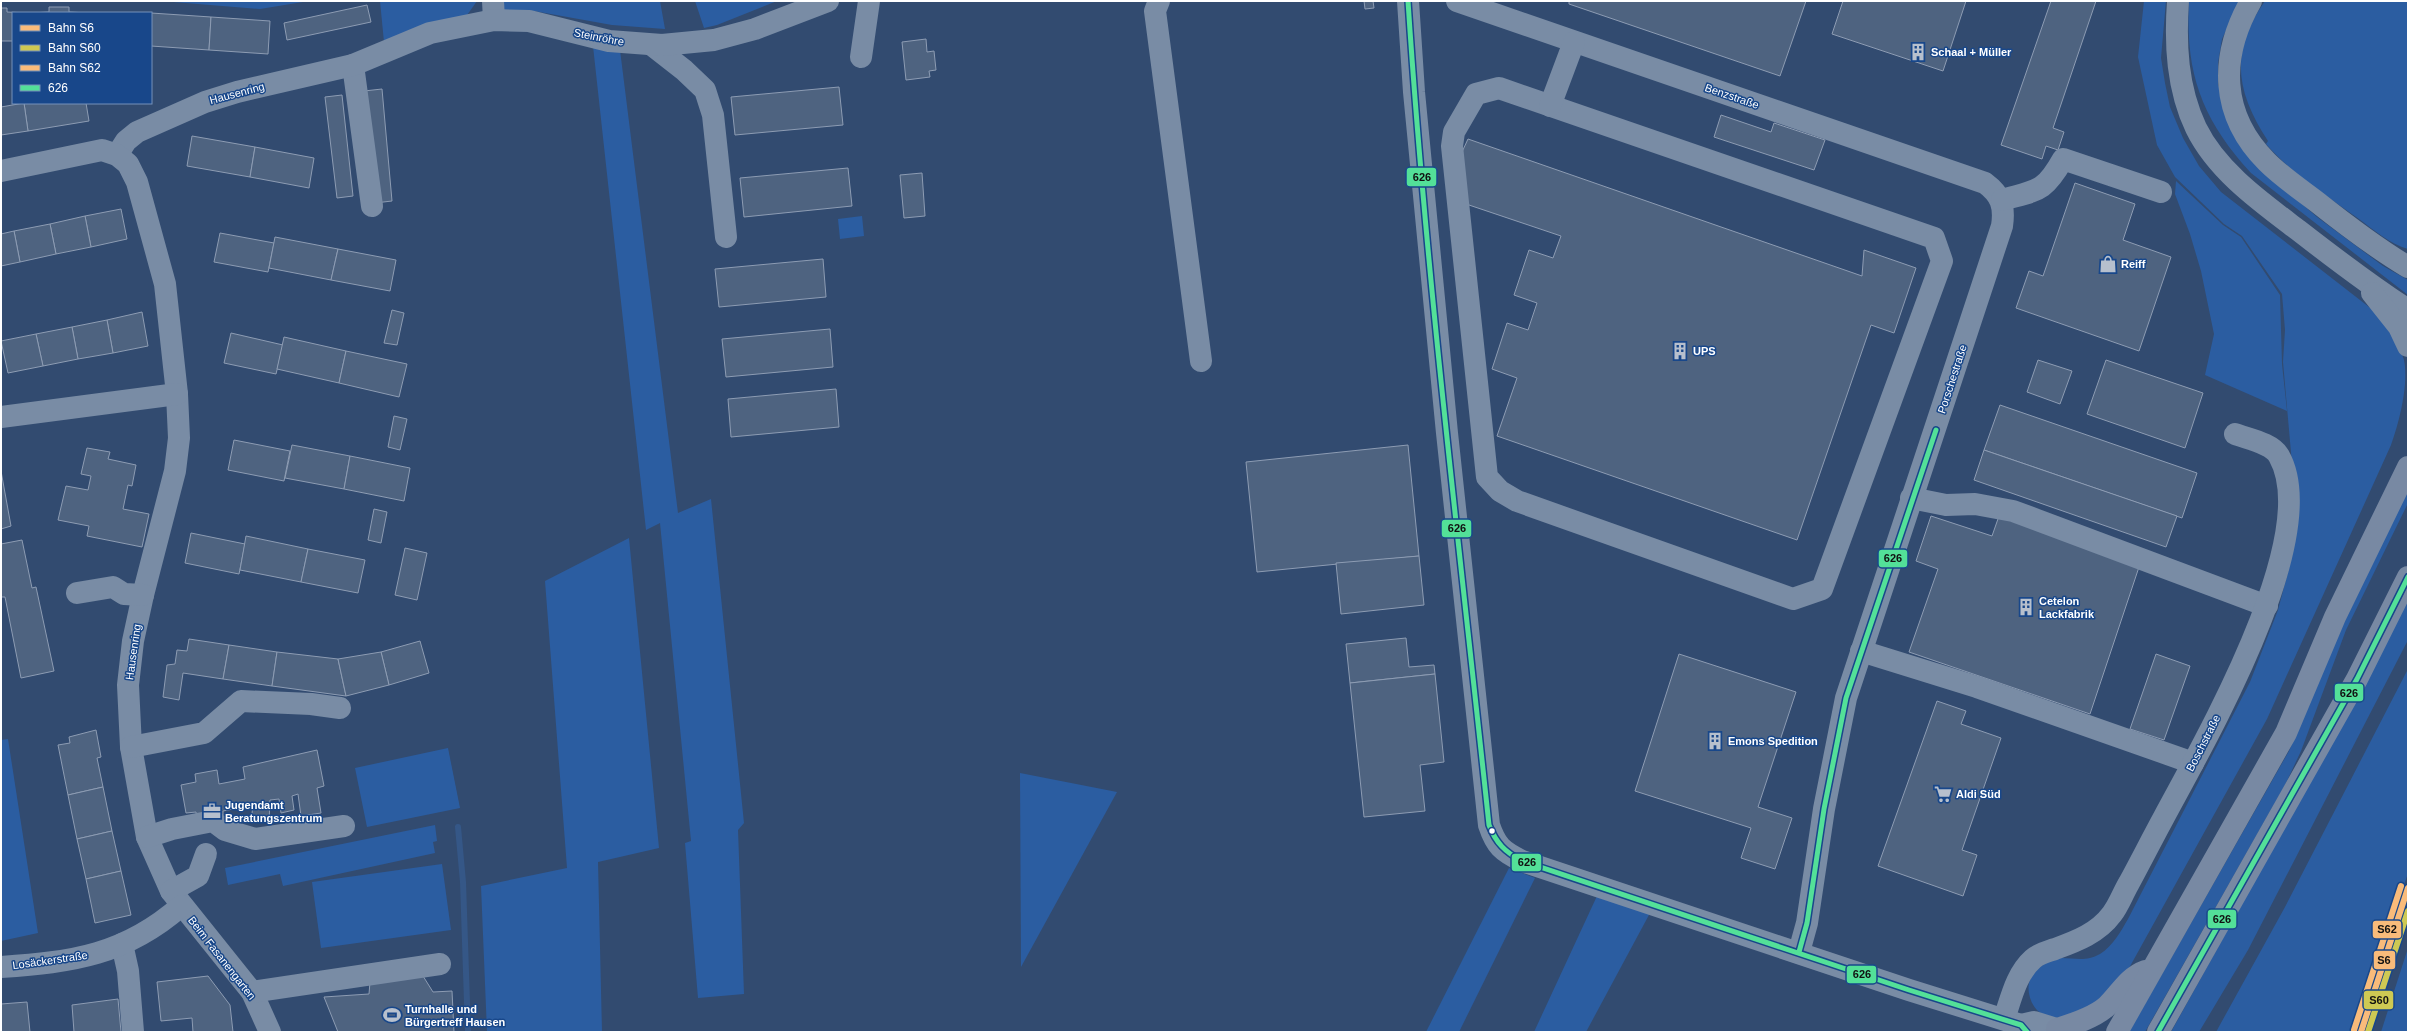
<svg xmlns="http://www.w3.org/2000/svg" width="2409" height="1033" font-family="Arial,sans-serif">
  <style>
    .green { fill: #2b5da1 }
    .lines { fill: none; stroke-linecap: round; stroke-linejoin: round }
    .stream { stroke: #355787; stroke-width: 6 }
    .building { fill: #4e6380; stroke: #8d9cb3 }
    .minor { stroke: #798ca5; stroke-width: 22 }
    .major { stroke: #7889a3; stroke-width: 22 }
    .highway { stroke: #7a8ca4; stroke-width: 22 }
    .bus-1-casing { stroke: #18478a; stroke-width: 8 }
    .bus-1 { stroke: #53e098; stroke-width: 5 }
    .rail-1-casing { stroke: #18478a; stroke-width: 9 }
    .rail-2-casing { stroke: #18478a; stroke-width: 9 }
    .rail-3-casing { stroke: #18478a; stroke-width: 9 }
    .rail-1 { stroke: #f9bb7a; stroke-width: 6 }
    .rail-2 { stroke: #cec953; stroke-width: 6 }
    .rail-3 { stroke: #f9bb7a; stroke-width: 6 }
    .bus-dot { fill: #fff; stroke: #18478a; stroke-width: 1.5 }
    .labels { text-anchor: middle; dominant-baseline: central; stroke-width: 3; stroke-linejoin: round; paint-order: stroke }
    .street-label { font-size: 11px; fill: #fff; stroke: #18478a }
    .poi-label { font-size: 11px; font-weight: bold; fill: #fff; stroke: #18478a; text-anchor: start }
    .line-badge { stroke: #18478a; stroke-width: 1.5 }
    .pale-badge-label { font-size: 11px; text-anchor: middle; font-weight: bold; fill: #111 }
  </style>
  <rect width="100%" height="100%" fill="#324b70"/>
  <!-- green -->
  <g class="green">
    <polygon points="161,1 309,1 260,9"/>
    <polygon points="380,1 477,1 465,18 384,42"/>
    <polygon points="499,1 660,1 665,29 612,25 534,11 500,10"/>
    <polygon points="695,1 777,1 717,25 704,28"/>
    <path d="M2144 1H2166L2161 58 2165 83 2170 107 2183 138 2199 166 2221 192 2378 314C2387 328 2399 344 2404 360 2409 384 2399 423 2391 445L2267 719 2123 979C2117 986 2110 997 2102 1001 2083 1013 2057 1026 2038 1011 2031 1005 2027 992 2029 983 2032 971 2049 958 2061 958 2075 958 2086 962 2100 954 2113 946 2121 931 2128 919L2250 682 2278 610 2288 572 2296 509 2283 362 2285 330 2282 294 2242 236 2224 224 2175 177 2157 145 2138 57Z"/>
    <path d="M2189 1H2240L2222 39 2218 63V85L2273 179 2317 217 2383 266 2408 280V295L2251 173C2202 119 2185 74 2189 1Z"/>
    <path d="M2265 1H2408V249C2390 244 2374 230 2359 219 2327 196 2292 174 2266 144L2268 141C2236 92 2229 52 2265 1Z"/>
    <polygon points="593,46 620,50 678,513 711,499 744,823 738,830 744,994 698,998 685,843 691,841 660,523 646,530"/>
    <polygon points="2176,181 2223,225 2241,237 2280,295 2282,364 2287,411 2205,375 2214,334 2201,271 2190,234 2175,194"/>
    <polygon points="862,216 864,236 840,239 838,219"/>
    <polygon points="2408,490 2408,503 2346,630 2301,751 2285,785 2145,1032 2129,1032 2289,751 2341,629"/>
    <polygon points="629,538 659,848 598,862 602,1032 487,1032 481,886 567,868 545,581"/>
    <polygon points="2408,599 2408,640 2248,950 2199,1032 2171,1032 2374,666"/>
    <polygon points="2408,669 2408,873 2356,1032 2216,1032 2285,907"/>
    <polygon points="8,739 38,933 1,941 1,740"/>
    <polygon points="448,748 460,808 367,827 355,768"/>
    <polygon points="1020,773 1117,792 1021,967"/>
    <polygon points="435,825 437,841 433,842 435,853 283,886 280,874 228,885 225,868"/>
    <polygon points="442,864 451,930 321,948 312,882"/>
    <polygon points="1509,868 1535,878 1459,1032 1426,1032"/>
    <polygon points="1597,896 1650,913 1586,1032 1534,1032"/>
    <polygon points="2408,948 2408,1032 2381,1032"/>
  </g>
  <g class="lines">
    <!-- stream -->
    <polyline class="stream" points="458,827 463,882 468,1032"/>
  </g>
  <!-- building -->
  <g class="building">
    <polygon points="1364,1 1373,1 1374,8 1365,9"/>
    <polygon points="1569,1 1806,1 1780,76 1569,4"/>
    <polygon points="1843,1 1966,1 1943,71 1832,34"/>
    <polygon points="2051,1 2096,1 2053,128 2064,132 2058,150 2046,146 2042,159 2001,145"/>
    <polygon points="367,5 371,22 287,40 284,23"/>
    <polygon points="49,7 69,7 69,12 88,13 30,13 49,12"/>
    <polygon points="1,8 7,8 7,12 27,13 13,13 13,41 1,41"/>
    <polygon points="151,13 211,17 209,50 151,46"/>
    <polygon points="211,17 270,21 268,54 209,50"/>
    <polygon points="926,39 927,52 934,51 936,70 929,71 930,77 906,80 902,42"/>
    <polygon points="839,87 843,125 735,135 731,97"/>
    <polygon points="382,89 392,201 375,203 364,91"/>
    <polygon points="342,95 353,196 337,198 325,97"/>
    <polygon points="24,103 86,103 89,121 28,131"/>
    <polygon points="24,103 28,131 1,135 1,107"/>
    <polygon points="1721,115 1771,132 1774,123 1825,140 1814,170 1714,137"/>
    <polygon points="192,136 255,147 250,177 187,166"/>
    <polygon points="1468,139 1862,276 1864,250 1916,268 1894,333 1871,325 1797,540 1497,436 1517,378 1492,369 1507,323 1528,330 1537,303 1514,295 1529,250 1553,258 1561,236 1466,204 1462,152"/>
    <polygon points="255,147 314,158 309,188 250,177"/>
    <polygon points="848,168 852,206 744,217 740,178"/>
    <polygon points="922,173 925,216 904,218 900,175"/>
    <polygon points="2075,183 2135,204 2123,240 2171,257 2139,351 2016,308 2029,271 2043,276"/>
    <polygon points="121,209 127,239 91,247 85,216"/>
    <polygon points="85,216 91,247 56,254 50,224"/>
    <polygon points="50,224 56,254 20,262 14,231"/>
    <polygon points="14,231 20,262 1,266 1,234"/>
    <polygon points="220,233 274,243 268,272 214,262"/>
    <polygon points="275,237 338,249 331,280 269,268"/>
    <polygon points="338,249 396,260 390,291 331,280"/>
    <polygon points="823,259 826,297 719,307 715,269"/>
    <polygon points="392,310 404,313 397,345 384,343"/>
    <polygon points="142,312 148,346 113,353 107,320"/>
    <polygon points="107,320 113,353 78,359 72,327"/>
    <polygon points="72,327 78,359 43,366 36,334"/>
    <polygon points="830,329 833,367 726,377 722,339"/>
    <polygon points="231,333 283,345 276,374 224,363"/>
    <polygon points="36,334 43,366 8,373 1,341"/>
    <polygon points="284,337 346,351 339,383 277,369"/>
    <polygon points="346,351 407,364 399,397 339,383"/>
    <polygon points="2038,360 2072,371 2060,404 2027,392"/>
    <polygon points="2106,360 2203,393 2185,448 2087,414"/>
    <polygon points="836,389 839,427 731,437 728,399"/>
    <polygon points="2000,405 2197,473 2182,518 1984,450"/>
    <polygon points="394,416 407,419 400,450 388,447"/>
    <polygon points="234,440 290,451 284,481 228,470"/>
    <polygon points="292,445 350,456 344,489 285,478"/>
    <polygon points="1408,445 1419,556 1257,572 1246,462"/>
    <polygon points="87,448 110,452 108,459 136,465 132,486 128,485 123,509 149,514 142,547 87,536 89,526 58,520 66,486 88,490 91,476 81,474"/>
    <polygon points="1984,450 2177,516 2166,547 1974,480"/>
    <polygon points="350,456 410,468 404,501 344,489"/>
    <polygon points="1,471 11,526 1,529"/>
    <polygon points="374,509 387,512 381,543 368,540"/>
    <polygon points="1931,516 1992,536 1999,516 2139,567 2090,714 1909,652 1938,569 1916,561"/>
    <polygon points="191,533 245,544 239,574 185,563"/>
    <polygon points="246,536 308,549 301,582 240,570"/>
    <polygon points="22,540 32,588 36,587 54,671 21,678 5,597 1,597 1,544"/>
    <polygon points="405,548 427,553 417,600 395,595"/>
    <polygon points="308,549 365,560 358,593 301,582"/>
    <polygon points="1419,556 1424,605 1341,614 1336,563"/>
    <polygon points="1406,638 1409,667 1434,665 1435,674 1350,683 1346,644"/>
    <polygon points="189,639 229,645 223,679 183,673 179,700 163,697 167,665 175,664 177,650 187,651"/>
    <polygon points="420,641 429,673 389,685 381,652"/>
    <polygon points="229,645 277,652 272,686 223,679"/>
    <polygon points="277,652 338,659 346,696 272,686"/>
    <polygon points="381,652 389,685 346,696 338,659"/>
    <polygon points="1679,654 1796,692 1758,807 1792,818 1775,869 1741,858 1751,828 1635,791"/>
    <polygon points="2156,654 2190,666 2164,740 2130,729"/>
    <polygon points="1435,674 1444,762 1420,765 1425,811 1364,817 1350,683"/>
    <polygon points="1937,701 1966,711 1961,724 2001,738 1962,850 1977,855 1963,896 1878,866"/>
    <polygon points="96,730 101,757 97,758 103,787 68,795 58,745 70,743 69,737"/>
    <polygon points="317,750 324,786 317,788 321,813 301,816 298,794 292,796 294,810 281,813 279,799 270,800 269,822 251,822 253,805 223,811 223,815 197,820 196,812 186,813 181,785 196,782 195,774 217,770 219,784 245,779 243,767"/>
    <polygon points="103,787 112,831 77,839 68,795"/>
    <polygon points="112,831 121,871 86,879 77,839"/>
    <polygon points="121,871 131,915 95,923 86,879"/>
    <polygon points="208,976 230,1005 233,1032 193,1032 192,1018 161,1021 157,982"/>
    <polygon points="423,976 433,992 452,991 454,1032 338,1032 324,997 369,994 370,982"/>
    <polygon points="118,999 121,1032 74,1032 72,1005"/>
    <polygon points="27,1002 30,1032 1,1032 1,1004"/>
  </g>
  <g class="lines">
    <!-- minor -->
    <g class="minor">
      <polyline points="493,1 494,20"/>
      <polyline points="1159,1 1155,11 1201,361"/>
      <path d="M1408 1 1414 92 1447 433 1489 825C1496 846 1502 851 1522 861L1909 990 2021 1025 2027 1032"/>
      <path d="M1457 1 1985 183C2001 195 2005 206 2002 226L1846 698 1824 809 1807 923 1799 952"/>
      <polyline points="652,45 684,70 705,90 713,115 726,237"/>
      <polyline points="861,57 869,1"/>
      <polyline points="353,65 372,206"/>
      <polygon points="1499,88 1934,238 1942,261 1822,589 1793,599 1517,501 1500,491 1487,477 1452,146 1454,132 1476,94"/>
      <polyline points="1550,106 1574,42"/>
      <polyline points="117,155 126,141 137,132 205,102 237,92 353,65 430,33 494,20 529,21 609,41 662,45 714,40 755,29 828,1"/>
      <polyline points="1,171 102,150 117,155 128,164 137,182 165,284 177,394 179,438 175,471 143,595 133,641 128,685 131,747 147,837 171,891 252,992 270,1032"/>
      <path d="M2002 200C2037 190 2044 193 2063 159L2161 192"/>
      <polyline points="1,417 177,394"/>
      <polyline points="1911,498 1946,505 1975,504 2013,511 2267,606"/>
      <polyline points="77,593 113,587 124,594 143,595"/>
      <polyline points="1861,651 1977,687 2193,763"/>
      <polyline points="131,747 204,733 241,701 311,704 340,708"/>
      <polyline points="147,837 172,829 213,821 225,830 255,839 344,826"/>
      <polyline points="171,891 198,876 206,854"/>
      <polyline points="122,944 128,971 133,1032"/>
      <path d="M1 967C73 962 125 955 181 906"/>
      <polyline points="252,992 440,964"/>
      <path d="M2004 1019C2011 999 2016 974 2033 959 2040 953 2046 952 2055 949 2077 941 2098 933 2112 914 2119 905 2123 893 2129 883 2141 861 2152 839 2164 817 2204 742 2324 536 2279 456 2272 443 2248 439 2235 434"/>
      <polyline points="2021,1025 2034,1022 2066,1032"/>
    </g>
    <!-- major -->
    <g class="major">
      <path d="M2057 1029C2074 1024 2093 1018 2106 1007 2119 995 2128 977 2145 971"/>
      <polyline points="2117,1032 2286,733 2335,617 2408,467"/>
      <polyline points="2158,1032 2357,679 2408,577"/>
    </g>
    <!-- highway -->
    <g class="highway">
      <path d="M2178 1C2175 44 2177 88 2196 128 2217 171 2261 202 2298 230 2334 258 2369 285 2408 310"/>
      <path d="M2251 1C2219 57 2220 115 2267 162 2282 177 2300 189 2317 202 2346 225 2376 248 2408 267"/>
      <polyline points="2372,293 2399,327 2408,346"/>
    </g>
    <!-- bus-1 casing -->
    <g class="bus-1-casing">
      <g id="bus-1">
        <path d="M1408 1C1426 276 1460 551 1489 825 1496 843 1505 852 1522 861L1909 990 2021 1025 2027 1032"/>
        <polyline points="1799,952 1807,923 1824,809 1846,698 1936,430"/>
        <polyline points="2158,1032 2357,679 2408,577"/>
      </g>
    </g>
    <!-- bus-1 -->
    <use href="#bus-1" class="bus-1"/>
    <!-- rail-1 casing -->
    <g class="rail-1-casing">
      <polyline id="rail-1" points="2361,1032 2408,888"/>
    </g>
    <!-- rail-2 casing -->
    <g class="rail-2-casing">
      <polyline id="rail-2" points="2368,1032 2408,911"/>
    </g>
    <!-- rail-3 casing -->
    <g class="rail-3-casing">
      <polyline id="rail-3" points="2354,1030 2401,886"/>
    </g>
    <!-- rail-1 -->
    <use href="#rail-1" class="rail-1"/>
    <!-- rail-2 -->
    <use href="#rail-2" class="rail-2"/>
    <!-- rail-3 -->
    <use href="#rail-3" class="rail-3"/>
  </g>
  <!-- icons -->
  <defs>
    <g id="building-bare" transform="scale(1.38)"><path d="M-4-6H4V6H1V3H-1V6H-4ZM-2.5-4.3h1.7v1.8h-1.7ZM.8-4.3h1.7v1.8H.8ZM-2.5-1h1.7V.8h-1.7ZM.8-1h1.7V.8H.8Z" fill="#b7c0cd" stroke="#18478a" stroke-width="2.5" paint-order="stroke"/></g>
    <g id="shop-bare" transform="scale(1.38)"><path d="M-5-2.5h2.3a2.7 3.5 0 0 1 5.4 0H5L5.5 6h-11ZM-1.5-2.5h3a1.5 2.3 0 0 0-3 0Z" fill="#b7c0cd" stroke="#18478a" stroke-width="2.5" paint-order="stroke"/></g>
    <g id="supermarket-bare" transform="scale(1.38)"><path d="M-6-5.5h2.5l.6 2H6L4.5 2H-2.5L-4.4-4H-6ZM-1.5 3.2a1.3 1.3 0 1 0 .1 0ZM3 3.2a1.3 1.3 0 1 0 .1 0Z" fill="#b7c0cd" stroke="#18478a" stroke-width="2.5" paint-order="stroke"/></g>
    <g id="office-bare" transform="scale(1.38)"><path d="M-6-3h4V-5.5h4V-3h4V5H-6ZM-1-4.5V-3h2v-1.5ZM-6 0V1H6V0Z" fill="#b7c0cd" stroke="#18478a" stroke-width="2.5" paint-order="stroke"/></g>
    <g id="stadium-bare" transform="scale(1.38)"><path d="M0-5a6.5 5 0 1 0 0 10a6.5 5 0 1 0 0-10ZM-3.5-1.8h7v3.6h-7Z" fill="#b7c0cd" stroke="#18478a" stroke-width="2.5" paint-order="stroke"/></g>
  </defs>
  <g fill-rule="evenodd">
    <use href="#building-bare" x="1918" y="52"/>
    <use href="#shop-bare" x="2108" y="264"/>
    <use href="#building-bare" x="1680" y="351"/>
    <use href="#building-bare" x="2026" y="607"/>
    <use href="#building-bare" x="1715" y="741"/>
    <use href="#supermarket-bare" x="1943" y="794"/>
    <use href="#office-bare" x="212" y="811"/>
    <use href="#stadium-bare" x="392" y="1015"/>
  </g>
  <!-- markers -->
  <circle class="bus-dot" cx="1492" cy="831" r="3.5"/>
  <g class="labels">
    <!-- street labels -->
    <g class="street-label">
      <text transform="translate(599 37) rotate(11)">Steinröhre</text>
      <text transform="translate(237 93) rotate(-15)">Hausenring</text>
      <text transform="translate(1732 96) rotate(19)">Benzstraße</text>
      <text transform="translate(1952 379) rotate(-72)">Porschestraße</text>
      <text transform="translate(133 652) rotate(-82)">Hausenring</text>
      <text transform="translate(2203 743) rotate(-63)">Boschstraße</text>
      <text transform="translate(222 958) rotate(52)">Beim Fasanengarten</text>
      <text transform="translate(50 960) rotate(-8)">Losäckerstraße</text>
    </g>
    <!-- poi labels -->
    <g class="poi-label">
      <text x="1931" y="52">Schaal + Müller</text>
      <text x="2121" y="264">Reiff</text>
      <text x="1693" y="351">UPS</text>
      <text x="2039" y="601">Cetelon<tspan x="2039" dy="13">Lackfabrik</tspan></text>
      <text x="1728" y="741">Emons Spedition</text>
      <text x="1956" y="794">Aldi Süd</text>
      <text x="225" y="805">Jugendamt<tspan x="225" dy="13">Beratungszentrum</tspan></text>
      <text x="405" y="1009">Turnhalle und<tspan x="405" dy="13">Bürgertreff Hausen</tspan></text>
    </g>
  </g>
  <g class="line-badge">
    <rect x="1406" y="167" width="31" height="20" rx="4" fill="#53e098"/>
    <rect x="1441" y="519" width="31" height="19" rx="4" fill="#53e098"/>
    <rect x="1878" y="549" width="30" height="19" rx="4" fill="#53e098"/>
    <rect x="2334" y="683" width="30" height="19" rx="4" fill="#53e098"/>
    <rect x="1511" y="853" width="31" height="19" rx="4" fill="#53e098"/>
    <rect x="2207" y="909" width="30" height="20" rx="4" fill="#53e098"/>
    <rect x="2372" y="920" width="30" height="19" rx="4" fill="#f9bb7a"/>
    <rect x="2373" y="950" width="23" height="20" rx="4" fill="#f9bb7a"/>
    <rect x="1846" y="965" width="31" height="19" rx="4" fill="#53e098"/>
    <rect x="2363" y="990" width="31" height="20" rx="4" fill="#cec953"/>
  </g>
  <g class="pale-badge-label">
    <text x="1422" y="181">626</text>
    <text x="1457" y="532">626</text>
    <text x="1893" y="562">626</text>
    <text x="2349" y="697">626</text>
    <text x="1527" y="866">626</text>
    <text x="2222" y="923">626</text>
    <text x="2387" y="933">S62</text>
    <text x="2384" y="964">S6</text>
    <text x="1862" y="978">626</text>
    <text x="2379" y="1004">S60</text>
  </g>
  <!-- border -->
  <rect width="2409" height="1033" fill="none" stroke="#ffffff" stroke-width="4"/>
  <!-- legend -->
  <rect x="12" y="12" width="140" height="92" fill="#18478a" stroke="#7491b9"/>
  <rect x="20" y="25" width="20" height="6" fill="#f9bb7a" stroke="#7491b9"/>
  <text x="48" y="32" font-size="12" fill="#ffffff">Bahn S6</text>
  <rect x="20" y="45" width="20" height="6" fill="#cec953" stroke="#7491b9"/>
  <text x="48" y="52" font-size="12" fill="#ffffff">Bahn S60</text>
  <rect x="20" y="65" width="20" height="6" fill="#f9bb7a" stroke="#7491b9"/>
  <text x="48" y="72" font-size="12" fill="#ffffff">Bahn S62</text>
  <rect x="20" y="85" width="20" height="6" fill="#53e098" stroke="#7491b9"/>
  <text x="48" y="92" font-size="12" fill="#ffffff">626</text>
</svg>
